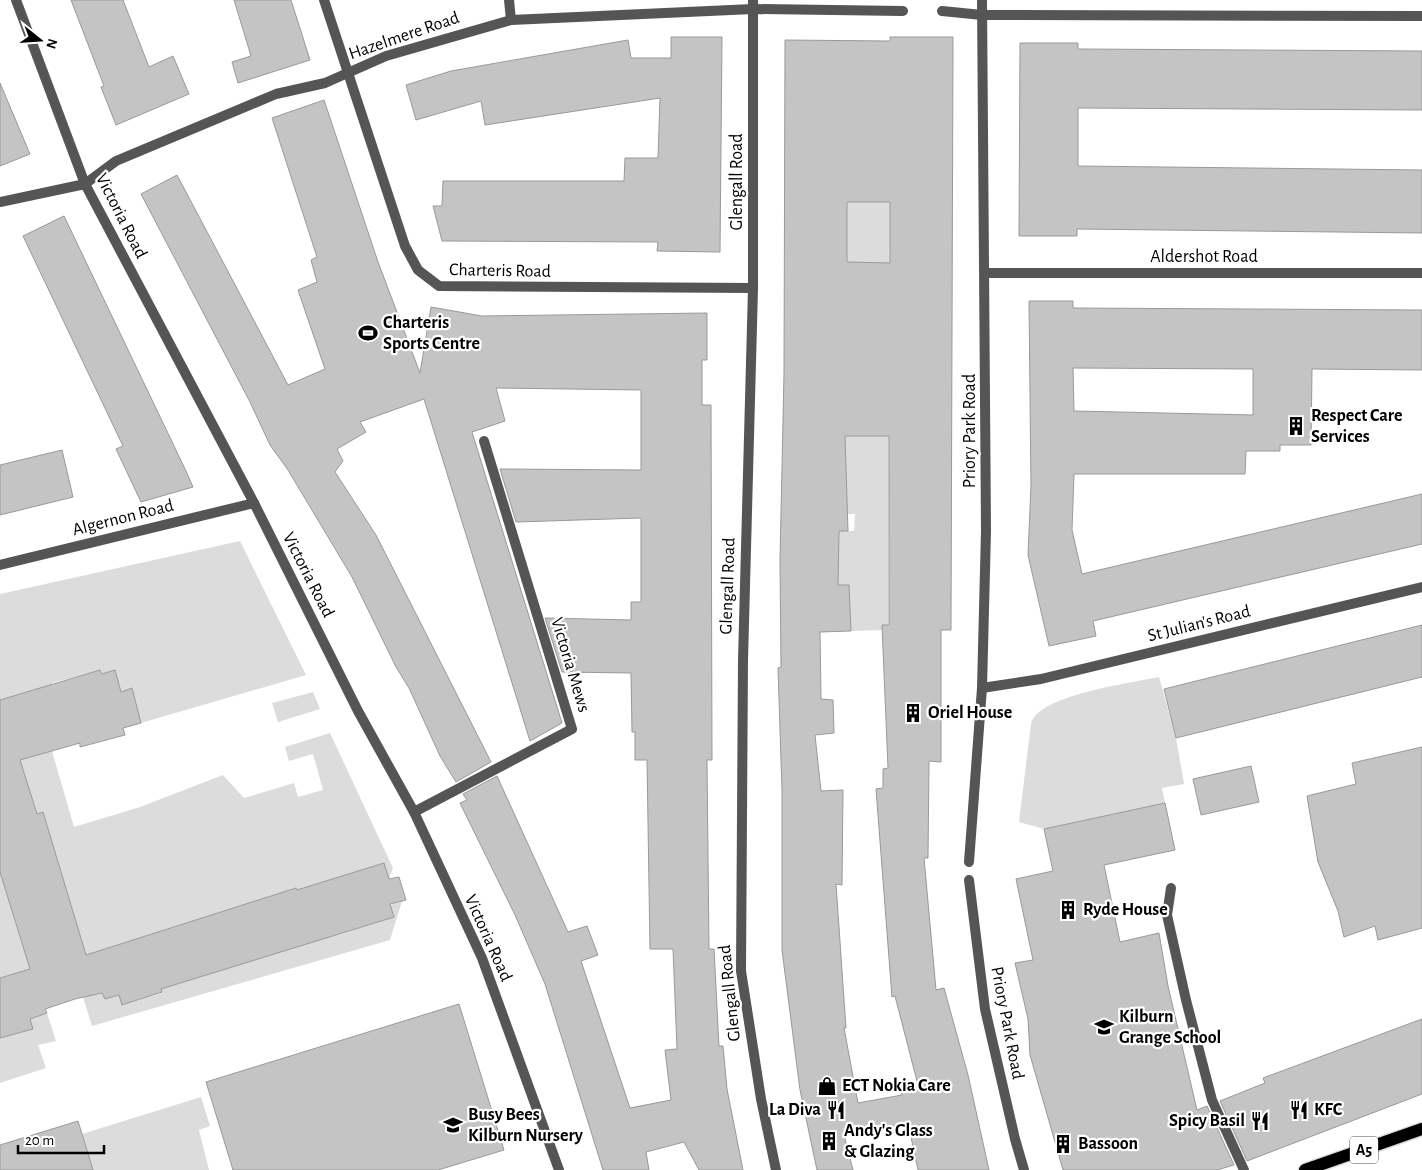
<svg xmlns="http://www.w3.org/2000/svg" width="1422" height="1170" font-family="'Alegreya Sans',sans-serif">
  <style>
    .green { fill: #dcdcdc }
    .building { fill: #c4c4c4; stroke: #999; fill-rule: evenodd }
    .lines { fill: none; stroke-linecap: round; stroke-linejoin: round }
    .primary-casing { stroke: #dbdbdb; stroke-width: 15 }
    .street { stroke: #555; stroke-width: 10 }
    .primary { stroke: #000; stroke-width: 12 }
    .labels { text-anchor: middle; dominant-baseline: central; stroke-width: 4.5; stroke-linejoin: round; paint-order: stroke }
    .shield { fill: #fff; stroke: #4c4c4c; stroke-width: 1 }
    .shield-label { font-size: 16px; font-weight: bold; fill: #000 }
    .street-label { font-size: 18px; fill: #000; stroke: #fff }
    .poi-label { font-size: 18px; font-weight: bold; fill: #000; stroke: #fff; text-anchor: start }
  </style>
  <rect width="100%" height="100%" fill="#fff"/>
  <!-- green -->
  <g class="green">
    <polygon points="890,174 888,630 849,631 849,585 838,585 823,531 854,531 855,514 844,514 824,436 846,436 847,262 825,202"/>
    <polygon points="240,541 306,675 141,723 132,689 121,692 100,670 52,683 54,690 26,693 0,700 0,594"/>
    <path d="M1159 677 1176 738 1184 784 1162 788 1165 803 1044 829 1019 822 1031 724C1037 695 1132 683 1159 677Z"/>
    <polygon points="313,692 320,709 278,722 272,703"/>
    <polygon points="330,733 393,868 389,879 384,863 298,894 296,888 101,950 81,989 77,925 43,813 37,814 20,760 52,751 74,827 140,807 223,775 244,798 294,783 298,797 323,790 313,754 289,761 285,747"/>
    <polygon points="0,872 23,948 67,983 16,973 0,978"/>
    <polygon points="402,901 390,940 92,1026 83,997 102,993 105,999 119,995 123,1005 162,993 158,979 341,934 394,917 390,905"/>
    <polygon points="47,1013 56,1041 38,1045 46,1068 0,1083 0,1038 33,1029 30,1019"/>
    <polygon points="201,1097 210,1126 199,1130 209,1170 93,1170 82,1134"/>
  </g>
  <!-- building -->
  <g class="building">
    <polygon points="71,0 123,0 149,67 173,56 189,94 116,125 101,87 104,86"/>
    <polygon points="234,0 291,0 310,60 238,83 232,62 251,56"/>
    <polygon points="671,37 722,37 720,252 657,251 658,242 442,241 433,206 442,206 443,181 624,181 625,158 658,158 660,98 485,125 481,101 416,120 406,85 451,71 628,40 631,58 671,58"/>
    <path d="M890 37H953L951 630H941V762L929 761 928 858H924L936 990 944 988 968 1075 989 1170H918L908 1123 844 1135 853 1170H817L800 1090 782 950V790L778 668 781 667 780 560 784 373 785 40 890 41ZM847 202H890V263L847 262ZM845 436H889V625H882L888 768 883 769V788L876 789 892 997 895 996 918 1085 900 1089 902 1095 858 1103 844 1028H846L836 884 842 885 843 790 821 791 815 735 834 733 833 700 821 699 820 632 851 631 849 585H838L839 531H848Z"/>
    <polygon points="1020,43 1078,43 1078,49 1422,51 1422,110 1078,108 1078,166 1422,170 1422,233 1077,229 1077,236 1019,236"/>
    <polygon points="0,83 30,154 0,166"/>
    <polygon points="324,100 378,262 420,373 431,307 482,316 707,313 707,360 702,360 702,405 711,405 712,760 707,760 709,949 714,949 719,1046 723,1046 727,1089 743,1170 699,1170 684,1142 646,1152 649,1170 603,1170 545,984 515,915 460,803 467,800 463,794 497,776 568,932 587,926 598,955 581,961 630,1108 671,1100 665,1050 677,1049 673,949 650,949 647,760 635,760 635,732 632,732 631,673 562,672 545,618 631,620 631,602 641,602 641,518 516,522 500,469 641,470 641,390 496,388 505,421 472,432 562,723 530,741 424,399 360,422 366,432 337,449 343,461 335,472 376,535 491,762 456,782 440,756 409,688 396,667 352,577 288,470 270,445 250,402 141,194 177,175 288,385 325,369 298,290 317,282 311,260 317,257 272,118"/>
    <polygon points="64,216 186,471 193,487 141,502 116,449 123,446 23,236"/>
    <path d="M1029 301H1073V308L1422 310V370L1312 369 1311 445H1280V451H1246L1245 474H1074L1072 530 1082 574 1422 494V544L1093 621 1096 636 1049 646 1028 555 1031 486ZM1073 368 1253 369V415L1074 411Z"/>
    <polygon points="62,450 73,497 0,515 0,465"/>
    <polygon points="1422,625 1422,677 1176,738 1164,689"/>
    <polygon points="100,670 102,674 115,670 121,692 132,688 141,723 123,728 125,735 80,747 80,743 20,760 37,814 43,812 86,955 296,888 297,890 384,863 389,879 399,877 406,900 390,904 394,917 161,989 162,992 122,1005 119,995 105,999 102,993 75,999 45,1009 47,1013 30,1019 33,1029 0,1038 0,978 30,969 0,872 0,700"/>
    <polygon points="1422,747 1422,928 1378,940 1375,926 1344,937 1338,911 1318,862 1307,796 1356,784 1352,763"/>
    <polygon points="1251,766 1259,802 1201,815 1193,779"/>
    <polygon points="1165,803 1175,850 1104,865 1120,942 1159,933 1168,986 1197,1110 1207,1106 1234,1165 1217,1170 1063,1170 1030,1055 1028,1019 1015,963 1033,960 1016,879 1053,871 1044,829"/>
    <polygon points="459,1004 504,1150 438,1170 233,1170 206,1082"/>
    <polygon points="1422,1019 1422,1094 1247,1161 1220,1101 1265,1083 1263,1078"/>
    <polygon points="78,1121 93,1170 0,1170 0,1145"/>
  </g>
  <g class="lines">
    <!-- primary casing -->
    <g class="primary-casing">
      <polyline id="primary" points="1305,1170 1422,1129"/>
    </g>
    <!-- street -->
    <g class="street">
      <polyline points="16,0 85,184 254,503 358,711 414,812 482,958 559,1170"/>
      <polyline points="324,0 405,246 418,270 439,286 753,288"/>
      <polyline points="509,0 511,20"/>
      <polyline points="753,0 753,288 743,660 741,971 761,1099 776,1170"/>
      <polyline points="942,11 982,15 1422,16"/>
      <polyline points="0,202 85,184 116,161 276,94 325,83 386,56 511,20 753,9 903,11"/>
      <polyline points="986,273 1422,273"/>
      <polyline points="0,565 254,503"/>
      <polyline points="982,688 1041,679 1422,587"/>
      <polyline points="414,812 572,729 484,441"/>
      <polyline points="969,862 982,688 986,531 982,0"/>
      <polyline points="969,880 985,1009 1015,1139 1024,1170"/>
      <polyline points="1171,888 1167,915 1186,1000 1212,1100 1244,1170"/>
    </g>
    <!-- primary -->
    <use href="#primary" class="primary"/>
  </g>
  <!-- icons -->
  <defs>
    <g id="stadium-bare" transform="scale(1.5)"><path d="M0-5a6.5 5 0 1 0 0 10a6.5 5 0 1 0 0-10ZM-3.5-1.8h7v3.6h-7Z" fill="#000" stroke="#fff" stroke-width="2.5" paint-order="stroke"/></g>
    <g id="building-bare" transform="scale(1.5)"><path d="M-4-6H4V6H1V3H-1V6H-4ZM-2.5-4.3h1.7v1.8h-1.7ZM.8-4.3h1.7v1.8H.8ZM-2.5-1h1.7V.8h-1.7ZM.8-1h1.7V.8H.8Z" fill="#000" stroke="#fff" stroke-width="2.5" paint-order="stroke"/></g>
    <g id="school-bare" transform="scale(1.5)"><path d="M0-5L7-2L0 1L-7-2ZM-4 1L0 2.5L4 1V4Q0 6-4 4Z" fill="#000" stroke="#fff" stroke-width="2.5" paint-order="stroke"/></g>
    <g id="shop-bare" transform="scale(1.5)"><path d="M-5-2.5h2.3a2.7 3.5 0 0 1 5.4 0H5L5.5 6h-11ZM-1.5-2.5h3a1.5 2.3 0 0 0-3 0Z" fill="#000" stroke="#fff" stroke-width="2.5" paint-order="stroke"/></g>
    <g id="restaurant-bare" transform="scale(1.5)"><path d="M-5-6h1v4h1v-4h1v4h1v-4h1v5L-1.5 .5V6h-2V.5L-5-1ZM5-6V6H3V1.5H1.5Q1.5-4 5-6Z" fill="#000" stroke="#fff" stroke-width="2.5" paint-order="stroke"/></g>
  </defs>
  <g fill-rule="evenodd">
    <use href="#stadium-bare" x="368" y="333"/>
    <use href="#building-bare" x="1296" y="426"/>
    <use href="#building-bare" x="913" y="713"/>
    <use href="#building-bare" x="1068" y="910"/>
    <use href="#school-bare" x="1104" y="1027"/>
    <use href="#shop-bare" x="827" y="1086"/>
    <use href="#restaurant-bare" x="836" y="1110"/>
    <use href="#restaurant-bare" x="1299" y="1110"/>
    <use href="#restaurant-bare" x="1260" y="1121"/>
    <use href="#school-bare" x="453" y="1125"/>
    <use href="#building-bare" x="829" y="1141"/>
    <use href="#building-bare" x="1063" y="1144"/>
  </g>
  <g class="labels">
    <!-- shield labels -->
    <rect class="shield" x="1350" y="1136.5" width="28" height="27" rx="4"/>
    <g class="shield-label">
      <text x="1364" y="1150">A5</text>
    </g>
    <!-- street labels -->
    <g class="street-label">
      <text transform="translate(404 36) rotate(-19)">Hazelmere Road</text>
      <text transform="translate(737 182) rotate(-90)">Glengall Road</text>
      <text transform="translate(121 216) rotate(63)">Victoria Road</text>
      <text x="1204" y="257">Aldershot Road</text>
      <text transform="translate(500 271) rotate(1)">Charteris Road</text>
      <text transform="translate(970 431) rotate(-90)">Priory Park Road</text>
      <text transform="translate(123 518) rotate(-14)">Algernon Road</text>
      <text transform="translate(308 575) rotate(63)">Victoria Road</text>
      <text transform="translate(728 586) rotate(-88)">Glengall Road</text>
      <text transform="translate(1199 624) rotate(-14)">St Julian's Road</text>
      <text transform="translate(570 665) rotate(73)">Victoria Mews</text>
      <text transform="translate(488 938) rotate(66)">Victoria Road</text>
      <text transform="translate(730 993) rotate(-96)">Glengall Road</text>
      <text transform="translate(1007 1023) rotate(79)">Priory Park Road</text>
    </g>
    <!-- poi labels -->
    <g class="poi-label">
      <text x="383" y="323">Charteris<tspan x="383" dy="21">Sports Centre</tspan></text>
      <text x="1311" y="416">Respect Care<tspan x="1311" dy="21">Services</tspan></text>
      <text x="928" y="713">Oriel House</text>
      <text x="1083" y="910">Ryde House</text>
      <text x="1119" y="1017">Kilburn<tspan x="1119" dy="21">Grange School</tspan></text>
      <text x="842" y="1086">ECT Nokia Care</text>
      <text x="821" y="1110" text-anchor="end">La Diva</text>
      <text x="1314" y="1110">KFC</text>
      <text x="468" y="1115">Busy Bees<tspan x="468" dy="21">Kilburn Nursery</tspan></text>
      <text x="1245" y="1121" text-anchor="end">Spicy Basil</text>
      <text x="844" y="1131">Andy's Glass<tspan x="844" dy="21">&amp; Glazing</tspan></text>
      <text x="1078" y="1144">Bassoon</text>
    </g>
  </g>
  <!-- north arrow -->
  <g transform="translate(40 40) rotate(107)" stroke="#ffffff" stroke-width="4" paint-order="stroke">
  <path d="M0-4L9 19L0 12L-9 19Z" fill="#000000"/>
  <text y="-8" font-size="14" font-weight="bold" text-anchor="middle" fill="#000000">N</text>
  </g>
  <!-- scale -->
  <path d="M18 1145v8h86v-8" fill="none" stroke="#000000" stroke-width="2.5"/>
  <text x="25" y="1145" font-size="15" fill="#000000" stroke="#ffffff" stroke-width="4" paint-order="stroke">20 m</text>
</svg>
